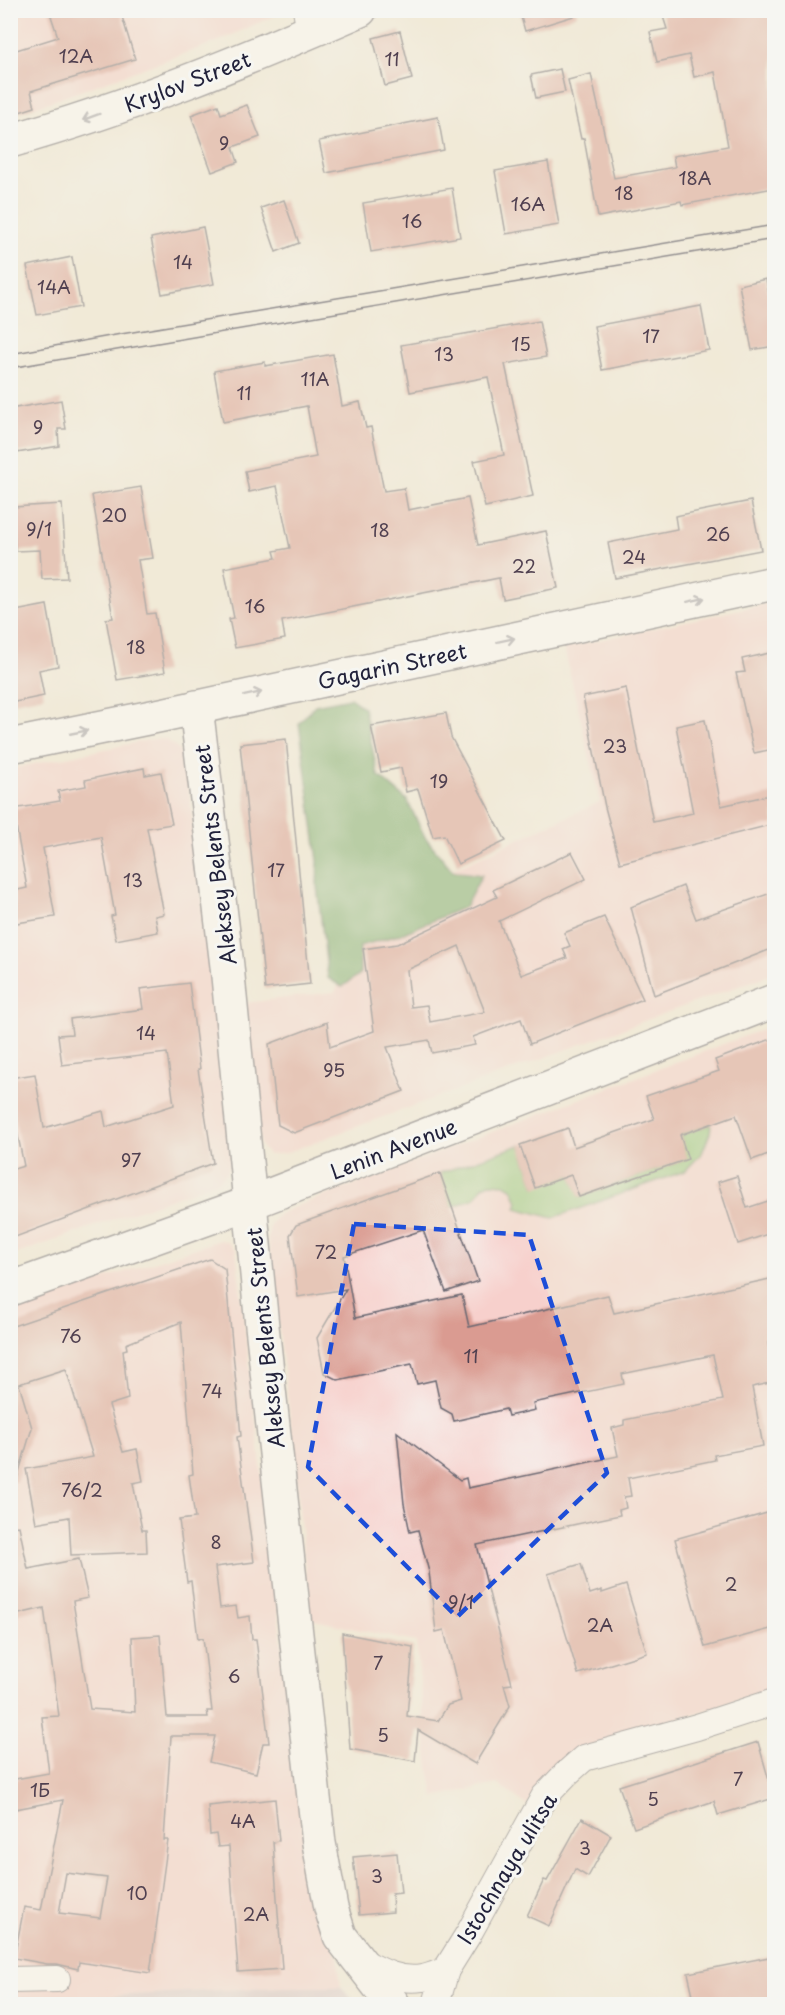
<svg xmlns="http://www.w3.org/2000/svg" width="785" height="2015" font-family="'Playpen Sans',sans-serif">
  <style>
    .built { fill: #f7d0cc }
    .industrial { fill: #d2bec3 }
    .green { fill: #90c576; stroke: #597458; stroke-width: 1.5 }
    .forest { fill: #74aa67; stroke: #4b6651; stroke-width: 1.5 }
    .building { fill: #da9b91; fill-rule: evenodd }
    .lines { fill: none; stroke-linecap: round; stroke-linejoin: round }
    .street-casing { stroke: #6a6872; stroke-width: 28 }
    .secondary-casing { stroke: #6a6872; stroke-width: 36 }
    .primary-casing { stroke: #6a6872; stroke-width: 36 }
    .street { stroke: #fff; stroke-width: 26 }
    .secondary { stroke: #fff; stroke-width: 33 }
    .primary { stroke: #fff; stroke-width: 33 }
    .tram { stroke: #22223b; stroke-width: 1.5 }
    .oneway { stroke: #9c9ca7 }
    .marked { fill: none; stroke: #1d4ed8; stroke-width: 4.5; stroke-dasharray: 12 8; stroke-linejoin: round }
    .labels { text-anchor: middle; dominant-baseline: central; stroke-width: 6; stroke-linejoin: round; paint-order: stroke }
    .number-label { font-size: 18px; fill: #504050 }
    .street-label { font-size: 21px; fill: #22223b; stroke: #f6f6f2 }
  </style>
  <rect width="100%" height="100%" fill="#f6f6f2"/>
  <filter id="ink" filterUnits="userSpaceOnUse"><feTurbulence type="fractalNoise" baseFrequency=".0167" numOctaves="2"/><feDisplacementMap in="SourceGraphic" scale="12" xChannelSelector="R" yChannelSelector="G"/><feConvolveMatrix kernelMatrix="1 2 1 2 8 2 1 2 1" color-interpolation-filters="sRGB"/></filter>
  <filter id="wash" filterUnits="userSpaceOnUse"><feTurbulence type="fractalNoise" baseFrequency=".008" numOctaves="4" result="noise"/><feDisplacementMap in="SourceGraphic" scale="24" xChannelSelector="R" yChannelSelector="G"/><feGaussianBlur stdDeviation="1.35" result="paint"/><feColorMatrix in="noise" values="0 0 0 0 0 0 0 0 0 0 0 0 0 0 0 0 0 1.4 0 .05"/><feComposite in="paint" operator="in"/></filter>
  <g filter="url(#wash)">
    <rect width="100%" height="100%" fill="#f1ead7"/>
    <!-- built -->
    <g class="built">
      <polygon points="10,11 284,11 219,41 35,107 11,34"/>
      <polygon points="774,602 774,973 285,1153 269,1155 265,1151 260,1145 245,1003 335,992 378,903 600,802 564,648"/>
      <polygon points="154,739 166,739 175,746 182,754 186,764 232,1150 230,1163 226,1173 218,1181 206,1186 11,1256 10,769"/>
      <polygon points="774,1025 774,1688 581,1750 558,1764 527,1805 497,1784 434,1797 428,1761 416,1642 310,1619 292,1433 268,1240 270,1225 279,1214 300,1205"/>
      <polygon points="220,1240 226,1241 236,1250 307,1863 338,1959 341,1987 282,1987 75,1998 11,1998 10,1310"/>
    </g>
    <!-- industrial -->
    <polygon class="industrial" points="282,1987 341,1987 359,2004 11,2004 11,1998 75,1998"/>
    <!-- green -->
    <polygon class="green" points="711,1124 710,1133 702,1153 685,1171 553,1218 516,1208 518,1202 512,1188 505,1184 490,1183 483,1186 475,1198 452,1207 440,1173 520,1145 535,1187 571,1175 580,1197 687,1159 680,1135"/>
    <!-- forest -->
    <polygon class="forest" points="350,698 364,708 378,775 407,800 425,837 453,871 482,875 465,907 399,935 360,946 360,974 342,987 328,978 317,886 318,861 299,723 315,705"/>
    <g id="blocks">
      <!-- building -->
      <g class="building">
        <polygon points="49,10 120,10 135,59 31,91 35,107 10,115 10,52 58,37"/>
        <polygon points="519,10 576,10 577,15 525,31"/>
        <polygon points="661,10 774,10 774,188 682,205 681,201 598,217 584,138 581,139 568,80 591,74 614,178 675,167 673,156 728,146 715,72 694,77 689,55 657,62 650,32 667,29"/>
        <polygon points="400,31 412,79 385,86 373,38"/>
        <polygon points="560,69 565,92 536,98 531,75"/>
        <polygon points="218,105 221,114 247,105 260,137 233,147 238,162 212,172 191,115"/>
        <polygon points="438,117 444,150 326,173 319,141"/>
        <polygon points="548,162 559,225 506,234 495,171"/>
        <polygon points="452,188 460,237 371,252 363,203"/>
        <polygon points="284,200 299,243 276,252 261,208"/>
        <polygon points="203,227 214,284 162,294 151,238"/>
        <polygon points="72,257 81,307 37,315 27,266"/>
        <polygon points="766,279 774,321 774,346 752,350 739,285"/>
        <polygon points="701,306 709,350 602,370 594,326"/>
        <polygon points="539,321 546,357 505,364 533,496 485,507 474,461 504,455 488,377 410,392 401,345"/>
        <polygon points="333,354 342,406 360,402 366,428 371,427 384,491 404,488 408,510 468,498 478,545 546,531 558,588 503,599 499,578 282,621 285,639 235,648 229,619 234,618 224,568 276,558 274,551 290,548 277,486 249,492 245,471 316,457 307,406 223,422 214,371 265,362 265,366"/>
        <polygon points="61,400 66,429 58,429 59,446 10,454 10,409"/>
        <polygon points="141,487 153,558 138,560 147,614 155,613 165,672 117,680 106,619 113,618 92,495"/>
        <polygon points="751,501 761,550 615,578 608,543 677,529 675,516"/>
        <polygon points="62,504 67,578 42,579 40,550 15,551 13,507"/>
        <polygon points="47,605 58,666 39,670 44,696 10,703 10,612"/>
        <polygon points="774,652 774,749 754,753 736,673 745,672 742,659"/>
        <polygon points="626,688 653,822 693,813 676,726 705,720 721,806 774,794 774,824 620,863 605,807 583,697"/>
        <polygon points="446,713 451,737 506,841 458,864 444,835 433,837 418,789 406,792 401,768 381,772 371,726"/>
        <polygon points="286,739 310,984 265,989 240,744"/>
        <polygon points="144,768 145,775 161,772 172,824 147,828 164,914 155,916 158,932 116,940 111,916 115,915 101,837 43,848 55,917 10,924 10,904 15,904 13,891 27,888 13,809 60,801 58,791 86,786 85,780"/>
        <path d="M572 852 586 879 499 921 521 975 567 958 563 949 570 946 564 933 604 917 643 999 530 1044 521 1019 473 1037 475 1045 432 1053 429 1040 387 1047 404 1091 294 1133 278 1125 269 1044 327 1022 330 1047 374 1031 363 949 397 944 497 897 493 890ZM459 946 485 1012 430 1022 427 1005 411 1007 407 970Z"/>
        <polygon points="683,886 696,919 774,892 774,948 654,995 631,907"/>
        <polygon points="189,983 200,1069 198,1069 213,1163 10,1239 10,1170 24,1166 10,1096 10,1078 35,1074 44,1128 103,1111 106,1127 174,1105 167,1053 62,1065 58,1035 72,1034 70,1019 143,1009 140,989"/>
        <polygon points="774,1038 774,1152 752,1160 736,1115 680,1135 688,1159 579,1197 571,1175 535,1188 520,1145 568,1128 574,1147 654,1119 646,1096 719,1071 715,1060"/>
        <polygon points="440,1173 478,1281 446,1292 423,1230 344,1256 355,1318 462,1295 469,1327 608,1295 614,1313 774,1278 774,1342 768,1343 774,1382 752,1387 763,1446 714,1455 715,1460 628,1478 631,1496 624,1497 626,1508 619,1510 620,1515 477,1545 512,1684 504,1685 510,1706 475,1764 418,1730 415,1761 350,1749 342,1633 413,1647 407,1716 438,1721 448,1705 461,1701 444,1630 436,1632 429,1572 418,1530 410,1532 404,1504 397,1432 460,1480 466,1478 468,1488 618,1456 612,1428 624,1425 624,1420 723,1400 713,1355 622,1374 624,1384 533,1403 535,1410 508,1416 506,1409 454,1421 452,1414 441,1408 435,1380 417,1384 412,1364 338,1380 324,1373 317,1338 346,1289 298,1297 290,1235 296,1225"/>
        <polygon points="737,1176 747,1208 774,1199 774,1232 738,1244 718,1182"/>
        <path d="M210 1259 225 1269 241 1436 237 1437 254 1562 215 1567 220 1608 236 1606 238 1618 250 1616 252 1639H256L269 1743H263L256 1773 209 1762 215 1736H171L164 1840H168L150 1973 79 1962 78 1969 57 1964H47L14 1958 24 1907 41 1910 63 1800 10 1810V1780L49 1773 42 1717 59 1716 44 1608 10 1616V1527L19 1526 28 1569 79 1559 88 1598 73 1601 90 1709 135 1712 132 1637 160 1635 167 1717H208L207 1711H212L203 1638 198 1639 191 1581 187 1582 179 1520 195 1518 189 1475 193 1474 181 1322 126 1344 127 1349 123 1350 128 1399 109 1405 123 1452 137 1449 143 1481 133 1483 142 1530H146L147 1552 71 1555 69 1517 36 1523 26 1469 93 1457 66 1369 19 1384 32 1428 16 1482H10V1327ZM66 1873 107 1878 100 1918 59 1913Z"/>
        <polygon points="774,1511 774,1628 705,1647 675,1539"/>
        <polygon points="581,1564 590,1594 602,1590 602,1593 626,1585 647,1653 578,1674 548,1574"/>
        <polygon points="758,1742 774,1798 718,1815 714,1801 634,1828 619,1786"/>
        <polygon points="275,1799 279,1841 273,1842 282,1969 238,1972 229,1846 218,1847 216,1834 210,1835 208,1806"/>
        <polygon points="582,1818 611,1835 588,1877 575,1869 549,1926 527,1916 544,1880 547,1881"/>
        <polygon points="397,1853 401,1893 392,1894 393,1912 359,1915 353,1857"/>
        <polygon points="774,1956 774,2004 695,2004 688,1973"/>
      </g>
    </g>
  </g>
  <g filter="url(#ink)">
    <use href="#blocks" fill-opacity="0" stroke="#6a6872" stroke-width="1.5"/>
    <g class="lines">
      <!-- street casing -->
      <g class="street-casing">
        <g id="street">
          <polyline points="306,10 310,32"/>
          <path d="M361 1961C380 1971 400 1982 422 1978 430 1977 438 1973 446 1970"/>
          <polyline points="10,1980 57,1979"/>
          <polyline points="436,2004 446,1970 469,1933 544,1797 566,1774 584,1758 697,1727 774,1702"/>
        </g>
      </g>
      <!-- secondary casing -->
      <g class="secondary-casing">
        <g id="secondary">
          <path d="M10 141C131 107 245 60 360 10"/>
          <polyline points="196,707 227,966 262,1326 319,1843 331,1908 340,1936 393,2004"/>
          <polyline points="10,746 162,715 774,583"/>
        </g>
      </g>
      <!-- primary casing -->
      <g class="primary-casing">
        <polyline id="primary" points="10,1289 250,1203 774,1001"/>
      </g>
      <!-- street -->
      <use href="#street" class="street"/>
      <!-- secondary -->
      <use href="#secondary" class="secondary"/>
      <!-- primary -->
      <use href="#primary" class="primary"/>
      <!-- tram -->
      <g class="tram">
        <polyline points="10,354 121,334 774,225"/>
        <polyline points="10,368 774,239"/>
      </g>
    </g>
    <!-- one-way arrows -->
    <defs><path id="oneway-shaft" d="M-6 0H5M1.5-3L5.5 0L1.5 3" fill="none" stroke-width="1.6" stroke-linecap="round" stroke-linejoin="round" transform="scale(1.5)"/></defs>
    <g class="oneway">
      <use href="#oneway-shaft" transform="translate(91 117) rotate(160)"/>
      <use href="#oneway-shaft" transform="translate(696 600) rotate(-12)"/>
      <use href="#oneway-shaft" transform="translate(506 640) rotate(-12)"/>
      <use href="#oneway-shaft" transform="translate(253 694) rotate(-12)"/>
      <use href="#oneway-shaft" transform="translate(79 732) rotate(-11)"/>
    </g>
  </g>
  <!-- marked area -->
  <path d="M0 0H785V2015H0ZM354 1224 529 1235 607 1473 457 1617 308 1467Z" fill="#f1ead7" fill-opacity=".55" fill-rule="evenodd"/>
  <path class="marked" d="M354 1224 529 1235 607 1473 457 1617 308 1467Z"/>
  <g class="labels">
    <!-- number labels -->
    <g class="number-label">
      <text x="76" y="55">12А</text>
      <text x="392" y="58">11</text>
      <text x="224" y="142">9</text>
      <text x="695" y="177">18А</text>
      <text x="624" y="192">18</text>
      <text x="528" y="203">16А</text>
      <text x="412" y="220">16</text>
      <text x="183" y="261">14</text>
      <text x="54" y="286">14А</text>
      <text x="651" y="335">17</text>
      <text x="521" y="343">15</text>
      <text x="444" y="353">13</text>
      <text x="315" y="378">11А</text>
      <text x="244" y="392">11</text>
      <text x="38" y="426">9</text>
      <text x="114" y="514">20</text>
      <text x="39" y="528">9/1</text>
      <text x="380" y="529">18</text>
      <text x="718" y="533">26</text>
      <text x="634" y="556">24</text>
      <text x="524" y="565">22</text>
      <text x="255" y="605">16</text>
      <text x="136" y="646">18</text>
      <text x="615" y="745">23</text>
      <text x="439" y="780">19</text>
      <text x="276" y="869">17</text>
      <text x="133" y="879">13</text>
      <text x="146" y="1032">14</text>
      <text x="334" y="1069">95</text>
      <text x="131" y="1159">97</text>
      <text x="326" y="1251">72</text>
      <text x="71" y="1335">76</text>
      <text x="471" y="1355">11</text>
      <text x="212" y="1390">74</text>
      <text x="82" y="1489">76/2</text>
      <text x="216" y="1541">8</text>
      <text x="731" y="1583">2</text>
      <text x="461" y="1601">9/1</text>
      <text x="600" y="1624">2А</text>
      <text x="378" y="1662">7</text>
      <text x="234" y="1675">6</text>
      <text x="383" y="1734">5</text>
      <text x="738" y="1778">7</text>
      <text x="40" y="1789">1Б</text>
      <text x="653" y="1798">5</text>
      <text x="243" y="1820">4А</text>
      <text x="585" y="1847">3</text>
      <text x="377" y="1875">3</text>
      <text x="137" y="1892">10</text>
      <text x="256" y="1913">2А</text>
    </g>
    <!-- street labels -->
    <g class="street-label">
      <text transform="translate(187 81) rotate(-21)">Krylov Street</text>
      <text transform="translate(392 665) rotate(-12)">Gagarin Street</text>
      <text transform="translate(214 855) rotate(-97)">Aleksey Belents Street</text>
      <text transform="translate(393 1148) rotate(-21)">Lenin Avenue</text>
      <text transform="translate(264 1338) rotate(-96)">Aleksey Belents Street</text>
      <text transform="translate(506 1868) rotate(-59)">Istochnaya ulitsa</text>
    </g>
  </g>
  <!-- margin -->
  <rect width="785" height="2015" fill="none" stroke="#f6f6f2" stroke-width="36"/>
</svg>
